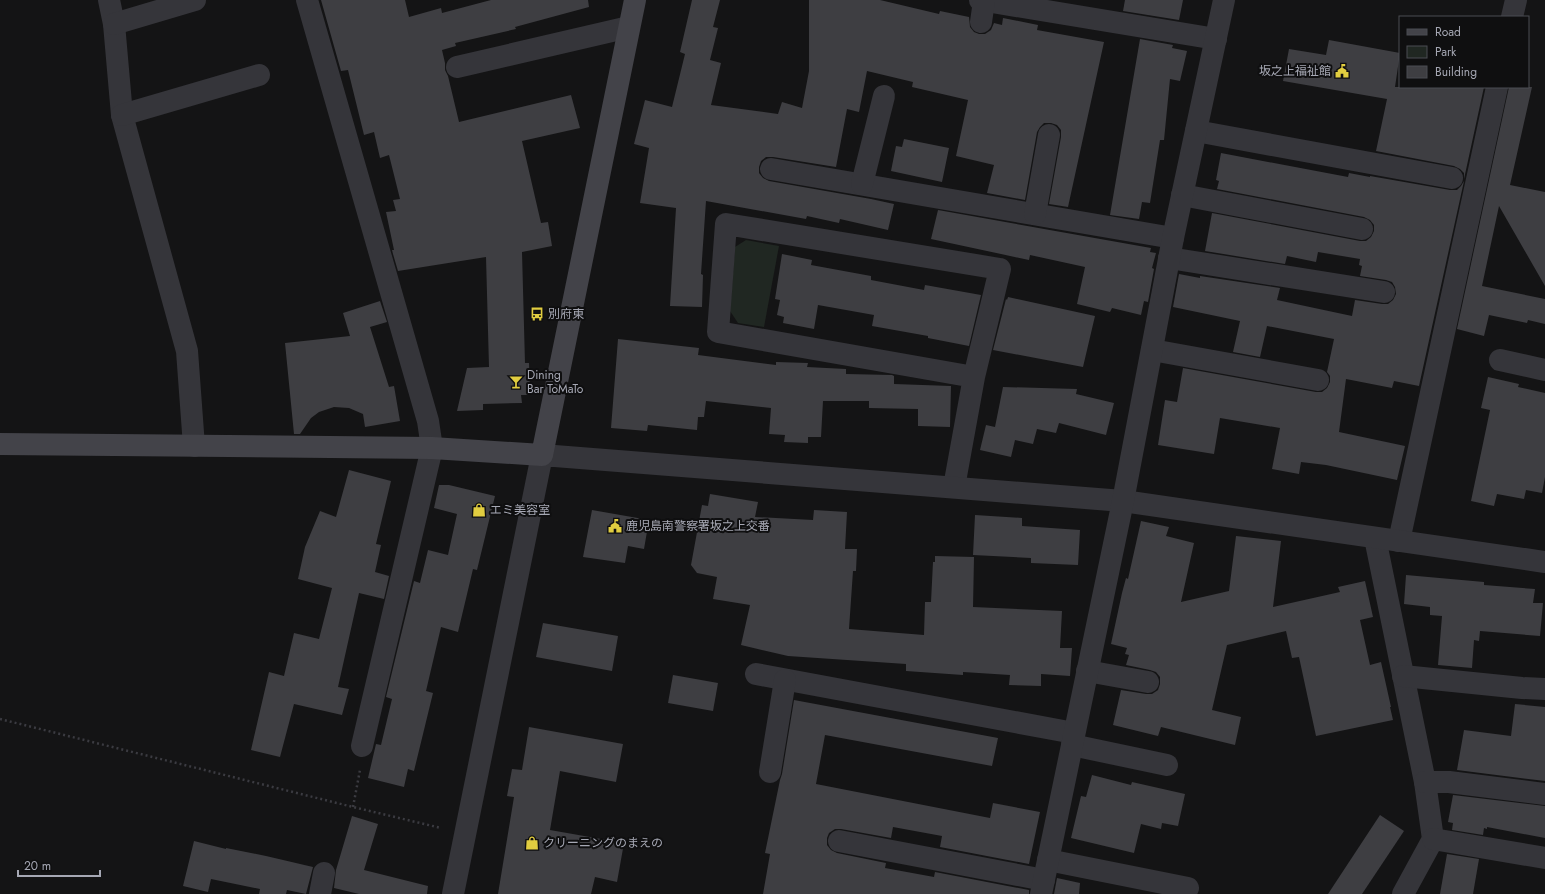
<svg xmlns="http://www.w3.org/2000/svg" width="1545" height="894" font-family="Jost,'Noto Sans JP',sans-serif">
  <style>
    .green { fill: #202722 }
    .building { fill: #3e3e42 }
    .lines { fill: none; stroke-linecap: round; stroke-linejoin: round }
    .path { stroke: #3b3b41; stroke-width: 2.5; stroke-dasharray: 2 3; stroke-linecap: butt }
    .street { stroke: #35353a; stroke-width: 22 }
    .secondary { stroke: #434349; stroke-width: 22 }
    .labels { text-anchor: middle; dominant-baseline: central; stroke-width: 4; stroke-linejoin: round; paint-order: stroke }
    .poi-label { font-size: 12px; fill: #a6a8b4; stroke: #0f0f10; text-anchor: start }
  </style>
  <rect width="100%" height="100%" fill="#141415"/>
  <!-- green -->
  <polygon class="green" points="746,240 779,246 764,327 738,323 730,311 735,247"/>
  <!-- building -->
  <g class="building">
    <polygon points="321,0 405,0 409,17 441,8 442,13 491,0 588,0 589,7 515,27 516,29 455,43 456,46 442,50 445,63 445,70 448,76 459,122 571,95 580,128 522,141 541,223 548,222 552,246 522,252 525,363 529,363 530,395 521,395 522,403 483,404 483,410 457,411 467,368 489,367 486,257 398,271 393,254 392,250 394,250 386,212 396,211 393,200 400,199 389,155 380,158 374,132 364,135 348,70 341,71"/>
    <polygon points="692,0 720,0 713,27 718,28 710,60 721,63 711,105 778,114 782,102 802,108 809,71 809,0 880,0 939,14 940,11 969,17 970,27 974,32 979,34 985,34 991,30 994,23 1002,25 1003,18 1038,25 1037,30 1104,42 1068,207 1049,204 1061,137 1061,130 1057,125 1051,123 1044,123 1040,127 1037,132 1025,200 987,193 994,165 956,156 968,100 912,87 913,82 867,71 859,112 847,109 836,167 773,157 766,157 761,161 759,167 759,173 763,178 769,181 871,199 894,204 888,230 840,219 839,223 807,216 806,219 706,201 701,274 703,275 702,307 670,306 676,208 640,203 649,148 634,144 645,100 672,107 685,54 680,52"/>
    <polygon points="1125,0 1183,0 1179,20 1123,11"/>
    <polygon points="1140,39 1173,45 1172,48 1187,51 1180,81 1170,79 1164,140 1160,140 1150,203 1142,202 1139,219 1110,215"/>
    <polygon points="1329,40 1400,53 1395,87 1484,87 1464,179 1464,173 1460,169 1454,166 1376,151 1387,99 1283,81 1289,49 1326,55"/>
    <polygon points="1509,87 1532,87 1510,185 1545,192 1545,286 1499,206 1482,286 1545,299 1545,324 1528,320 1527,323 1489,315 1484,336 1457,329"/>
    <polygon points="904,139 949,148 942,182 891,171 896,146 902,147"/>
    <polygon points="1221,153 1348,177 1349,173 1370,177 1370,176 1450,190 1457,190 1461,186 1464,181 1419,386 1394,381 1392,388 1346,379 1339,432 1405,446 1397,480 1326,465 1301,462 1299,474 1272,469 1280,428 1220,418 1214,454 1158,445 1165,400 1177,402 1183,368 1316,392 1322,392 1327,388 1330,382 1330,376 1327,372 1334,339 1267,326 1260,357 1233,352 1240,321 1173,307 1179,274 1200,278 1200,276 1280,288 1277,300 1352,316 1355,300 1382,304 1388,304 1393,300 1396,294 1395,287 1392,282 1386,280 1360,276 1362,266 1359,265 1360,259 1318,252 1316,262 1287,256 1285,264 1205,251 1212,213 1360,241 1366,241 1371,237 1374,231 1374,225 1370,220 1364,217 1217,189 1219,181 1216,180"/>
    <polygon points="938,210 1151,248 1150,252 1156,253 1152,268 1154,269 1148,302 1144,301 1141,315 1112,308 1110,312 1077,304 1085,267 1030,255 1029,260 931,239"/>
    <polygon points="782,254 812,260 811,265 871,276 871,280 924,290 925,285 981,295 969,346 928,338 928,336 872,326 874,315 818,305 814,329 783,323 784,317 777,315 780,300 775,299"/>
    <polygon points="1008,297 1095,316 1083,367 993,350 1006,299 1007,300"/>
    <polygon points="380,301 387,322 370,327 389,387 394,386 400,421 365,427 363,414 349,408 334,407 319,412 311,418 300,434 294,434 285,343 350,336 343,313"/>
    <polygon points="618,339 699,348 698,355 776,365 776,362 808,363 807,367 846,369 846,374 892,375 894,376 894,384 951,386 950,427 918,426 918,409 869,408 869,401 823,401 821,437 808,437 808,443 784,442 785,435 769,434 771,408 706,401 704,417 698,417 697,430 648,425 647,431 611,428"/>
    <polygon points="1488,377 1519,384 1518,387 1545,393 1545,477 1542,493 1526,490 1524,499 1497,494 1494,506 1471,501 1490,410 1481,408"/>
    <polygon points="1003,387 1077,389 1076,394 1114,403 1106,435 1059,423 1056,433 1037,429 1033,444 1015,440 1011,457 980,450 986,425 995,427"/>
    <polygon points="349,470 391,481 376,544 381,545 375,572 389,576 384,599 359,593 338,687 349,689 342,715 294,704 280,757 251,750 269,672 284,676 294,633 319,639 332,588 298,579 305,547 320,511 336,517"/>
    <polygon points="439,485 449,485 495,496 477,570 473,569 458,632 441,627 426,691 433,693 414,771 408,769 404,787 368,778 376,744 381,745 392,699 386,697 414,581 420,583 428,550 448,555 457,514 434,508"/>
    <polygon points="710,494 758,502 755,517 813,520 814,510 847,512 845,549 857,549 856,571 853,571 849,629 924,635 925,602 931,602 933,562 935,562 935,556 974,557 973,607 1062,611 1060,648 1072,648 1070,676 1041,674 1041,686 1009,685 1010,675 963,672 963,675 906,671 906,664 788,656 741,645 750,605 713,599 717,577 697,573 691,565 702,505 708,506"/>
    <polygon points="592,510 649,520 644,549 628,546 625,563 583,557"/>
    <polygon points="975,515 1022,518 1022,526 1080,530 1078,565 1031,563 1031,558 973,555"/>
    <polygon points="1141,521 1169,527 1166,536 1194,543 1181,602 1229,591 1236,536 1281,541 1273,607 1340,592 1338,587 1365,581 1373,617 1360,620 1370,665 1381,662 1391,707 1390,707 1393,720 1316,736 1299,657 1292,658 1286,631 1227,645 1212,710 1241,717 1235,745 1161,727 1158,736 1113,725 1121,690 1146,694 1152,694 1158,690 1160,684 1160,677 1156,672 1150,670 1126,665 1129,655 1125,654 1127,648 1111,644 1122,593 1126,578 1128,579"/>
    <polygon points="1406,575 1484,582 1484,585 1535,589 1533,603 1543,603 1540,636 1480,631 1479,641 1474,640 1472,668 1438,665 1442,616 1430,615 1430,607 1404,604"/>
    <polygon points="543,623 618,636 612,671 536,657"/>
    <polygon points="673,675 718,683 713,711 668,703"/>
    <polygon points="794,700 998,738 992,766 825,735 816,784 990,818 993,803 1040,812 1029,864 940,847 942,836 893,827 891,838 841,829 835,829 829,833 827,838 827,845 831,850 837,853 886,863 885,868 934,877 935,872 1029,890 1029,894 763,894 770,854 765,853 780,780 782,774"/>
    <polygon points="1515,704 1545,707 1545,781 1457,770 1464,730 1511,736"/>
    <polygon points="529,727 623,744 616,782 560,771 550,830 624,843 617,882 595,877 591,894 498,894 514,797 507,796 512,769 522,770"/>
    <polygon points="1092,775 1131,785 1132,782 1185,794 1178,826 1162,823 1161,829 1141,824 1134,853 1071,838 1081,796 1086,797"/>
    <polygon points="1453,795 1545,806 1545,838 1487,827 1487,829 1484,828 1483,835 1452,830 1453,823 1448,822"/>
    <polygon points="1380,815 1404,831 1362,894 1328,894"/>
    <polygon points="352,816 378,824 364,870 428,886 427,894 359,894 334,888 336,870"/>
    <polygon points="194,841 226,849 226,848 266,856 313,867 306,894 287,890 286,894 259,894 260,889 211,879 208,892 183,886"/>
    <polygon points="1447,854 1479,859 1473,894 1440,894"/>
    <polygon points="1057,878 1080,883 1079,894 1054,894"/>
  </g>
  <g class="lines">
    <!-- path -->
    <g class="path">
      <polyline points="0,719 353,807 441,828"/>
      <polyline points="353,807 360,770"/>
    </g>
    <!-- street -->
    <g class="street">
      <polyline points="109,0 114,24 122,115 187,351 194,446"/>
      <polyline points="307,0 428,421 432,448 362,746"/>
      <polyline points="980,0 1216,39"/>
      <polyline points="1512,17 1516,0"/>
      <polyline points="981,22 984,1"/>
      <polyline points="114,24 195,0"/>
      <polyline points="457,67 629,27"/>
      <polyline points="122,115 259,75"/>
      <polyline points="1196,131 1452,178"/>
      <polyline points="771,169 1173,238"/>
      <polyline points="862,184 884,96"/>
      <polyline points="1182,195 1362,229"/>
      <polyline points="1035,214 1049,135"/>
      <polyline points="1169,258 1384,292"/>
      <polyline points="1152,350 1318,380"/>
      <polyline points="1500,360 1545,370"/>
      <polyline points="954,487 974,377 1000,269 726,224 718,332 974,377"/>
      <polyline points="1375,538 1425,782 1433,839 1403,894"/>
      <polyline points="1399,541 1497,87"/>
      <polyline points="1087,671 1148,682"/>
      <polyline points="756,674 1074,733"/>
      <polyline points="1403,676 1522,688 1545,689"/>
      <polyline points="1072,745 1167,765"/>
      <polyline points="770,772 785,680"/>
      <polyline points="1425,782 1449,782 1545,794"/>
      <polyline points="1433,839 1545,858"/>
      <polyline points="839,841 1044,880"/>
      <polyline points="1048,860 1188,888"/>
      <polyline points="320,894 324,873"/>
      <polyline points="453,894 542,455 1123,501 1545,562"/>
      <polyline points="1041,894 1123,501 1173,238 1224,0"/>
    </g>
    <!-- secondary -->
    <polyline class="secondary" points="0,444 432,448 542,455 635,0"/>
  </g>
  <!-- icons -->
  <defs>
    <g id="civic-bare" transform="scale(1.08)"><path d="M-.6-6.5H3V-4.5H.6V-3L4-1V1h2V6H-6V1h2V-1L-.6-3ZM-1.2 2.5V6h2.4V2.5Z" fill="#e1cd40" stroke="#0f0f10" stroke-width="2.5" paint-order="stroke"/></g>
    <g id="bus-bare" transform="scale(1.08)"><path d="M-5-6H5V4H4V6H2V4H-2V6H-4V4H-5ZM-3.5-4V0h7V-4ZM-3.5 1.2v1.5H-2V1.2ZM2 1.2v1.5H3.5V1.2Z" fill="#e1cd40" stroke="#0f0f10" stroke-width="2.5" paint-order="stroke"/></g>
    <g id="bar-bare" transform="scale(1.08)"><path d="M-6-5H6L.8 .8V4.5H3.5V6h-7V4.5H-.8V.8Z" fill="#e1cd40" stroke="#0f0f10" stroke-width="2.5" paint-order="stroke"/></g>
    <g id="shop-bare" transform="scale(1.08)"><path d="M-5-2.5h2.3a2.7 3.5 0 0 1 5.4 0H5L5.5 6h-11ZM-1.5-2.5h3a1.5 2.3 0 0 0-3 0Z" fill="#e1cd40" stroke="#0f0f10" stroke-width="2.5" paint-order="stroke"/></g>
  </defs>
  <g fill-rule="evenodd">
    <use href="#civic-bare" x="1342" y="71"/>
    <use href="#bus-bare" x="537" y="314"/>
    <use href="#bar-bare" x="516" y="382"/>
    <use href="#shop-bare" x="479" y="510"/>
    <use href="#civic-bare" x="615" y="526"/>
    <use href="#shop-bare" x="532" y="843"/>
  </g>
  <g class="labels">
    <!-- poi labels -->
    <g class="poi-label">
      <text x="1331" y="71" text-anchor="end">坂之上福祉館</text>
      <text x="548" y="314">別府東</text>
      <text x="527" y="375">Dining<tspan x="527" dy="14">Bar ToMaTo</tspan></text>
      <text x="490" y="510">エミ美容室</text>
      <text x="626" y="526">鹿児島南警察署坂之上交番</text>
      <text x="543" y="843">クリーニングのまえの</text>
    </g>
  </g>
  <!-- legend -->
  <rect x="1399" y="16" width="130" height="72" fill="#0f0f10" stroke="#4b4c52"/>
  <rect x="1407" y="29" width="20" height="6" fill="#434349" stroke="#4b4c52"/>
  <text x="1435" y="36" font-size="12" fill="#a6a8b4">Road</text>
  <rect x="1407" y="46" width="20" height="12" fill="#202722" stroke="#4b4c52"/>
  <text x="1435" y="56" font-size="12" fill="#a6a8b4">Park</text>
  <rect x="1407" y="66" width="20" height="12" fill="#3e3e42" stroke="#4b4c52"/>
  <text x="1435" y="76" font-size="12" fill="#a6a8b4">Building</text>
  <!-- scale -->
  <path d="M18 870v6h82v-6" fill="none" stroke="#a6a8b4" stroke-width="2"/>
  <text x="24" y="870" font-size="12" fill="#a6a8b4" stroke="#0f0f10" stroke-width="3" paint-order="stroke">20 m</text>
</svg>
